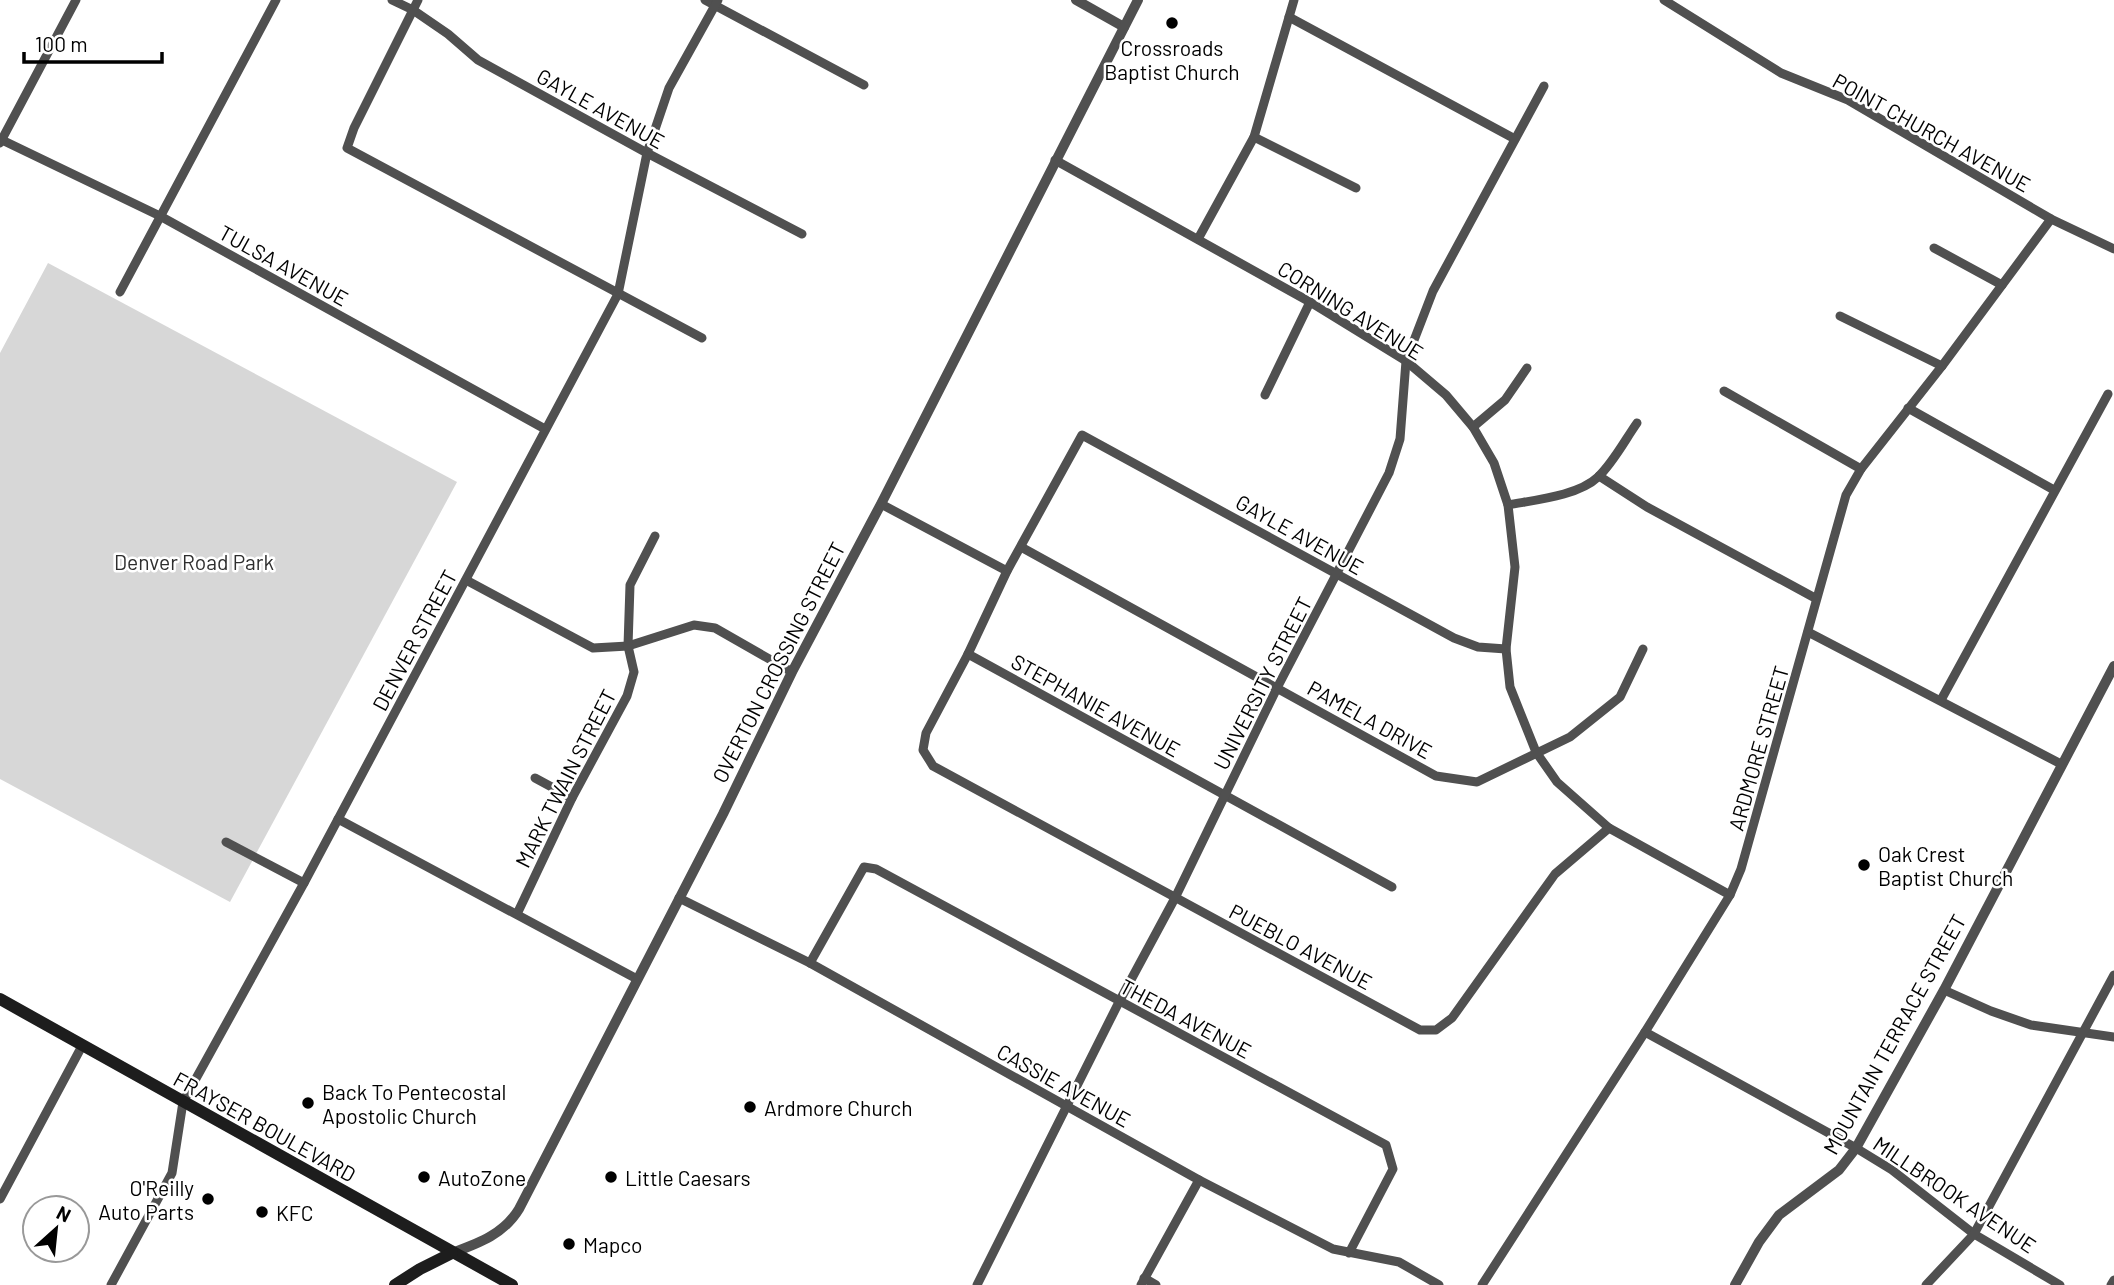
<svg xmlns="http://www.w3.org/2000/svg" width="2114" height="1285" font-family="Barlow,sans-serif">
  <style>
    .green { fill: #d7d7d7 }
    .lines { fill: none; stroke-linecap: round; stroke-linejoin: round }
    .minor { stroke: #505050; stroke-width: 9 }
    .tertiary { stroke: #505050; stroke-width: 10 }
    .secondary { stroke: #1d1d1d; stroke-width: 12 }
    .poi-dot { fill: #000; stroke: #fff; stroke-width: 2.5 }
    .labels { text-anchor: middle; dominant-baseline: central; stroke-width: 5; stroke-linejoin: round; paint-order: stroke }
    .poi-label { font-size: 21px; fill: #000; stroke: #fff; text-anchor: start }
    .street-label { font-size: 21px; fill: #000; stroke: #fff }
    .park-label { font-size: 21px; fill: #2e2e2e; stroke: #fff }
  </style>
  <rect width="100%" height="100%" fill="#fff"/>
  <!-- green -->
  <polygon class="green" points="48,263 457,482 230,902 0,779 0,353"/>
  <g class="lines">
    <!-- minor -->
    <g class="minor">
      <polyline points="392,0 413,10 448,34 478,60 647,153 802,234"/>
      <polyline points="418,0 354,128 347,148 702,338"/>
      <polyline points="705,0 864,85"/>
      <polyline points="1664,0 1781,73 1848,100 2051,219 2114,249"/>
      <polyline points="1289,17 1515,139"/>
      <polyline points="1254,137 1356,188"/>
      <polyline points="2,140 160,216 545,429"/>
      <polyline points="0,143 76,0"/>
      <polyline points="1055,160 1310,302 1406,361 1446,395 1473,427 1494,463 1508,505 1515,567 1506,649 1510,687 1536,752 1557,782 1609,828 1730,895"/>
      <polyline points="1198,239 1254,137 1294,0"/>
      <polyline points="1934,248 2002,285"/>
      <polyline points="120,292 276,0"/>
      <polyline points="1840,316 1942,366"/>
      <polyline points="1724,391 1861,469"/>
      <polyline points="1265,395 1310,302"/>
      <polyline points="1908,408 2054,490"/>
      <polyline points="1473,427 1505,400 1527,368"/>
      <polyline points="1599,476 1647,507 1815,598"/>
      <polyline points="881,504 1007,571"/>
      <path d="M1508 505C1534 500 1578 496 1598 477 1613 463 1625 440 1637 423"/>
      <polyline points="1021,547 1436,776 1477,782 1570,737 1620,697 1643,649"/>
      <polyline points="466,580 593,648 628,646 694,625 715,628 792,672"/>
      <polyline points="1808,632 2061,764"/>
      <polyline points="1506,649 1478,647 1454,638 1082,435 1007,571 968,654 926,733 923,750 933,766 1420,1030 1436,1030 1452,1018 1555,874 1609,828"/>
      <polyline points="968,654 1392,887"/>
      <polyline points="1941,700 2108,394"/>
      <polyline points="535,778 572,798"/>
      <polyline points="338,819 637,979"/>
      <polyline points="226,842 304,883"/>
      <polyline points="679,898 810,963 1199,1180 1333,1249 1399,1262 1439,1285"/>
      <polyline points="517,914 572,798 627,696 634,672 628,646 630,585 655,536"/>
      <polyline points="810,963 864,867 876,869 1386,1145 1393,1169 1349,1253"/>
      <polyline points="1944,990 1991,1011 2031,1025 2114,1037"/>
      <polyline points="1645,1032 1856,1148 1892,1170 1974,1234 2060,1285"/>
      <polyline points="0,1199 82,1046"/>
      <polyline points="1144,1278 1156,1285"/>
      <polyline points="111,1285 172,1173 183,1102 304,883 618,294 647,153 669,88 718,0"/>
      <polyline points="977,1285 1119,1002 1175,898 1277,688 1389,473 1400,439 1406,361 1433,291 1544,86"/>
      <polyline points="1141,1285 1199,1180"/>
      <polyline points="1482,1285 1645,1032 1730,895 1741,869 1846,495 1861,469 1942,366 2051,219"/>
      <polyline points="1926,1285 1974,1234 2114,975"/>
      <polyline points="2111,1285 2114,1280"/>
    </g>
    <!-- tertiary -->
    <g class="tertiary">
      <polyline points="1076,0 1124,27"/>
      <path d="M452 1253C479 1243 504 1234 519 1209L723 814 792 672 881 504 1138 0"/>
      <polyline points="1735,1285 1759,1242 1779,1215 1839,1170 1856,1148 1944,990 2114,666"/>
    </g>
    <!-- secondary -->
    <g class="secondary">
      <polyline points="0,999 512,1285"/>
      <polyline points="395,1285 420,1269 452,1253"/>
    </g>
  </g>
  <!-- markers -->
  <g class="poi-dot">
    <circle cx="1172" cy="23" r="7"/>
    <circle cx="1864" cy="865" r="7"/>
    <circle cx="308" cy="1103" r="7"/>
    <circle cx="750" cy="1107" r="7"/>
    <circle cx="424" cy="1177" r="7"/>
    <circle cx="611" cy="1177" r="7"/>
    <circle cx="208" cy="1199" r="7"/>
    <circle cx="262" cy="1212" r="7"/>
    <circle cx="569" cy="1244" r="7"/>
  </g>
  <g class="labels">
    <!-- poi labels -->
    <g class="poi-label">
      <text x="1172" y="47" text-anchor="middle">Crossroads<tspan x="1172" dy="24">Baptist Church</tspan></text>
      <text x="1878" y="853">Oak Crest<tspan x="1878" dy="24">Baptist Church</tspan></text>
      <text x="322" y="1091">Back To Pentecostal<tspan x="322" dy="24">Apostolic Church</tspan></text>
      <text x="764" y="1107">Ardmore Church</text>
      <text x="438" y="1177">AutoZone</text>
      <text x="625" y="1177">Little Caesars</text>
      <text x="194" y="1187" text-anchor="end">O'Reilly<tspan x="194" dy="24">Auto Parts</tspan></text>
      <text x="276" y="1212">KFC</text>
      <text x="583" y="1244">Mapco</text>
    </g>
    <!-- street labels -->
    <g class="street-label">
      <text transform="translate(601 108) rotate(29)">GAYLE AVENUE</text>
      <text transform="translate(1932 132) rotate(29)">POINT CHURCH AVENUE</text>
      <text transform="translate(284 265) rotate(29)">TULSA AVENUE</text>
      <text transform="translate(1351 310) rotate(32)">CORNING AVENUE</text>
      <text transform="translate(1300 534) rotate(29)">GAYLE AVENUE</text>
      <text transform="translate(414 640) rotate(-62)">DENVER STREET</text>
      <text transform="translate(778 662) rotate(-63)">OVERTON CROSSING STREET</text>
      <text transform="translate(1262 683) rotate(-63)">UNIVERSITY STREET</text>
      <text transform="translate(1096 705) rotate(29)">STEPHANIE AVENUE</text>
      <text transform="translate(1370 719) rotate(29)">PAMELA DRIVE</text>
      <text transform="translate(1758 748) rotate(-74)">ARDMORE STREET</text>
      <text transform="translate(565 778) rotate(-63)">MARK TWAIN STREET</text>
      <text transform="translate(1301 946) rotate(28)">PUEBLO AVENUE</text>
      <text transform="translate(1186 1018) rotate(28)">THEDA AVENUE</text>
      <text transform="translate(1894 1034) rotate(-61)">MOUNTAIN TERRACE STREET</text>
      <text transform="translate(1064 1085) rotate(29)">CASSIE AVENUE</text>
      <text transform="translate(265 1126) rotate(29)">FRAYSER BOULEVARD</text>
      <text transform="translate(1955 1194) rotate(34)">MILLBROOK AVENUE</text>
    </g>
    <!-- park labels -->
    <g class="park-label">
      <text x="194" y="561">Denver Road Park</text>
    </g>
  </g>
  <!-- north arrow -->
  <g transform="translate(56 1229) rotate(27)"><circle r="33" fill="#ffffff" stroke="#999999" stroke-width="2"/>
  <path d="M0-5L12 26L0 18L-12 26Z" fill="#000000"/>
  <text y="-10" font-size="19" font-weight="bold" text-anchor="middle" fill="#000000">N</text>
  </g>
  <!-- scale -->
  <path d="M24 52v10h138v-10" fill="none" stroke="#000000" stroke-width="3.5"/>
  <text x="35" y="52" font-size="21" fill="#000000" stroke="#ffffff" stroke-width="5" paint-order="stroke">100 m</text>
</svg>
